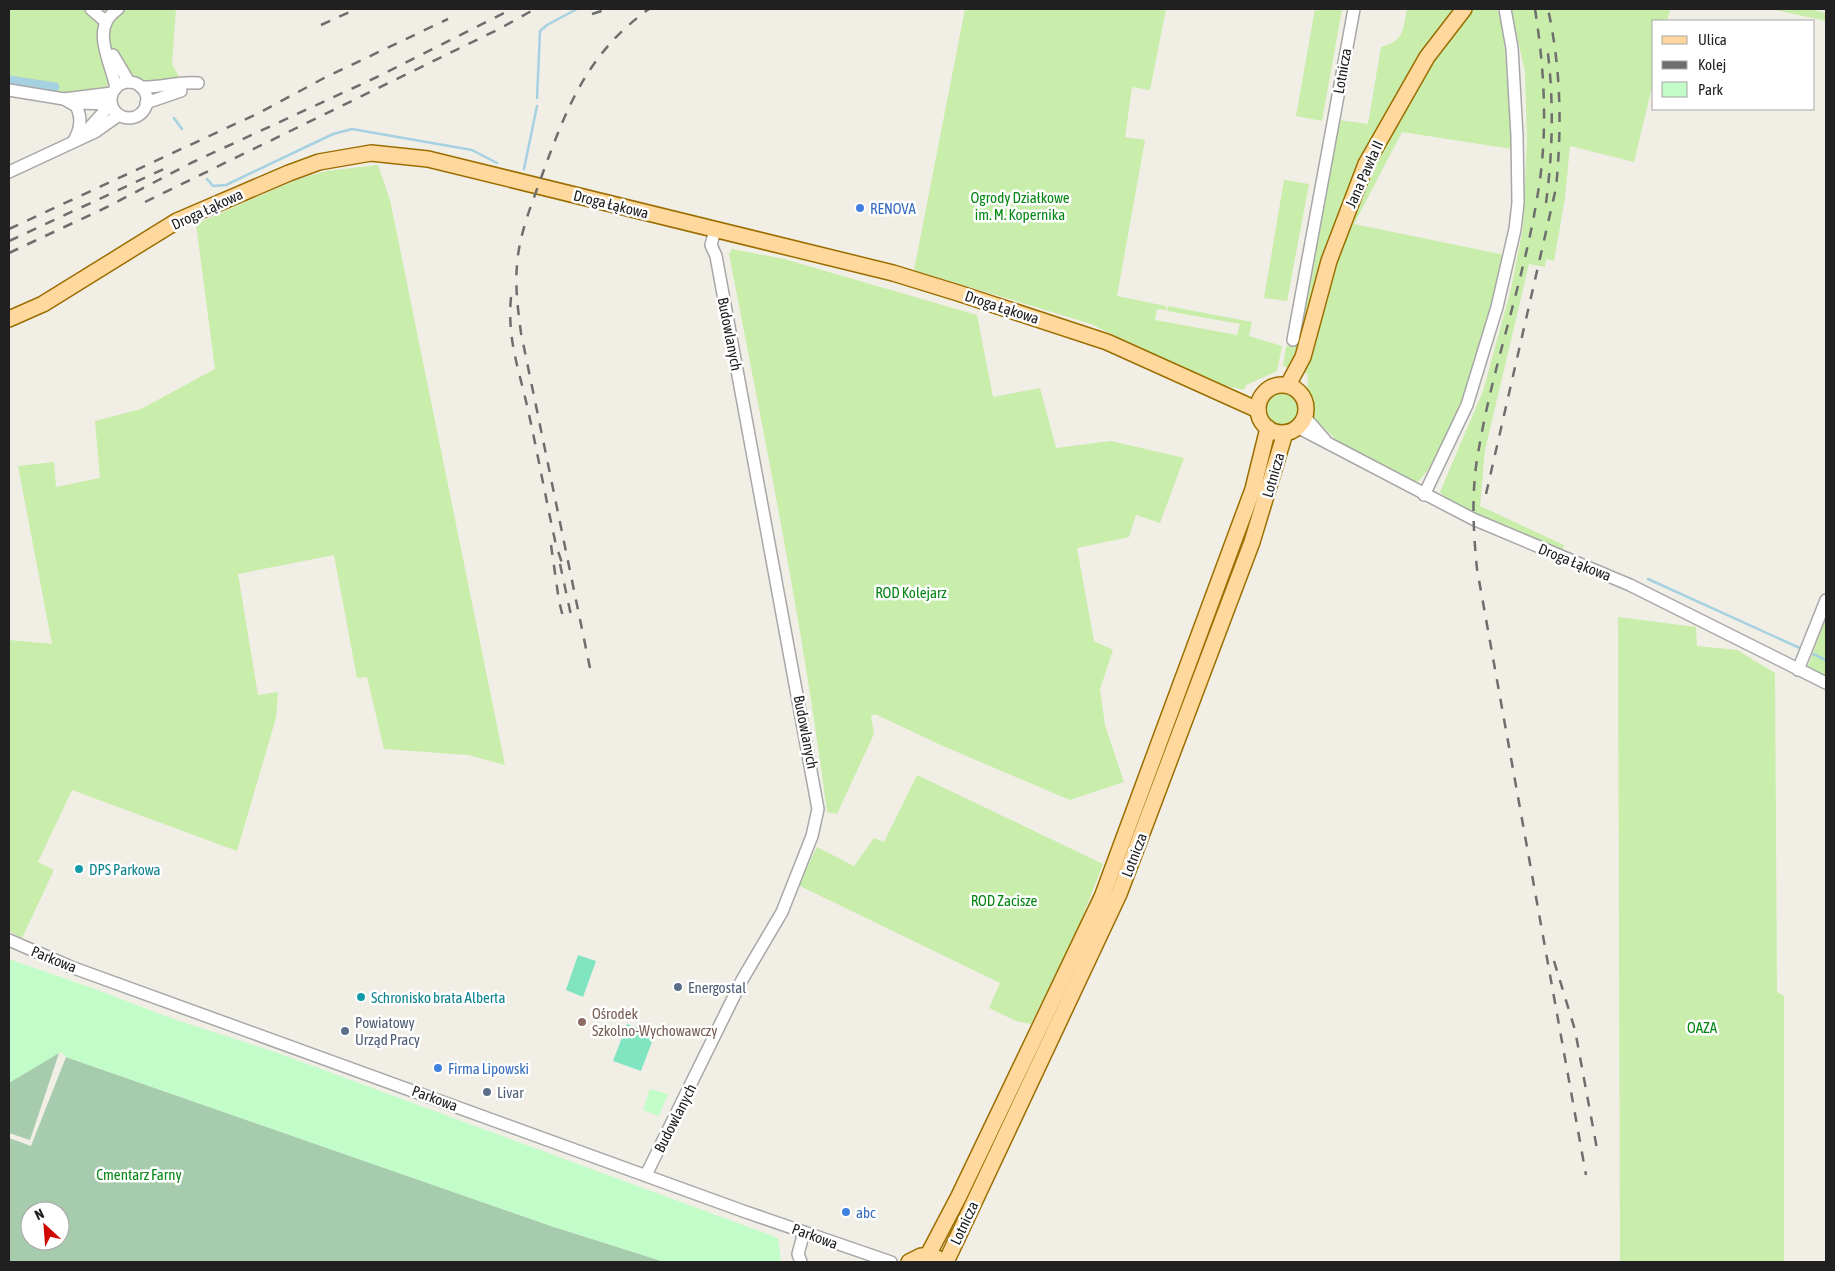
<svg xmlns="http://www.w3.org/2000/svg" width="1835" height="1271" font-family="'Asap Condensed',sans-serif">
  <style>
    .grass { fill: #c9edaa }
    .cemetery { fill: #a6cbad; fill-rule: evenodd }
    .park { fill: #c2fcc9 }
    .pitch { fill: #81e4c1 }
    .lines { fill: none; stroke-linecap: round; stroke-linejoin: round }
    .stream { stroke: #a5d1e1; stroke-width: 2.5 }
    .canal { stroke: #a5d1e1; stroke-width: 9 }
    .minor-casing { stroke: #a7a7a7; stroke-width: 14 }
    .major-casing { stroke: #9c6e00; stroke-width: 18 }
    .minor { stroke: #fff; stroke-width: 11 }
    .major { stroke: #ffd89d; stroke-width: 15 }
    .rail { stroke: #6e6e6e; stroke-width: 2.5; stroke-dasharray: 10 10; stroke-linecap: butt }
    .shop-dot { fill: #3f7fe0; stroke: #fff; stroke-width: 2 }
    .culture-dot { fill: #0f9aa8; stroke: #fff; stroke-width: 2 }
    .service-dot { fill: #5c6f8a; stroke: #fff; stroke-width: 2 }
    .education-dot { fill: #8d6e63; stroke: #fff; stroke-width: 2 }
    .labels { text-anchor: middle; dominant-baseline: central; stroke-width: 5; stroke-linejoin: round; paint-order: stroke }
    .street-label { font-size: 15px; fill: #202020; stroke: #fff }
    .park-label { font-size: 15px; fill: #068715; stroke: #fff }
    .shop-label { font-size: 15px; fill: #366cbe; stroke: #fff; text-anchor: start }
    .culture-label { font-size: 15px; fill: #0d838f; stroke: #fff; text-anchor: start }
    .service-label { font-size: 15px; fill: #4e5e75; stroke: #fff; text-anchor: start }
    .education-label { font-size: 15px; fill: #785e54; stroke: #fff; text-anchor: start }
  </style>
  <rect width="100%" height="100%" fill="#f1eee6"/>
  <!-- grass -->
  <g class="grass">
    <path d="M9 9H176L172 64 179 77C155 88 143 83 123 67L109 81 106 88 98 92 66 93 9 84Z"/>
    <polygon points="965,9 1166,9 1150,90 1132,87 1125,137 1145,140 1117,296 1166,306 1166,310 1157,309 1155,320 1237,335 1240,324 1167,311 1168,306 1252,322 1249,336 1282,346 1277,371 1246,385 1244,390 1219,384 1134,348 1135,346 1091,324 914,270"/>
    <polygon points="1315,9 1342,9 1322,121 1296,116"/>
    <path d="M1407 9H1497L1503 26 1512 149 1402 132 1354 224 1505 255C1490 321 1472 385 1441 445 1434 459 1429 473 1416 483L1406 480 1342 445 1312 417 1307 391 1308 374 1283 366 1286 347 1295 341 1338 120 1368 124 1381 47C1404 41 1403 30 1407 9Z"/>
    <polygon points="1511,9 1670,9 1667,21 1654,21 1654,79 1634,162 1570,146 1565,198 1554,261 1546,259 1545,267 1529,264 1485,450 1480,506 1564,545 1562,552 1450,502 1440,492 1483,391 1511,289 1523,227 1527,139 1525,72"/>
    <polygon points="1771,9 1809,9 1826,13 1826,21"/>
    <polygon points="378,165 390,200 400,249 505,765 468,755 384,749 367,677 357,678 334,555 238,574 258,695 278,692 276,718 237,851 72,790 38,862 54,870 22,938 9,931 9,640 52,644 18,466 54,462 56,487 100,478 95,421 141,409 215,369 196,224 296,180 326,171"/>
    <polygon points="1284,180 1309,184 1287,301 1264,298"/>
    <path d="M732 249 784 259 977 315 993 397 1040 388 1056 448 1111 441 1184 458 1160 523 1136 515 1129 537 1077 548 1094 641 1113 650 1100 689 1105 725 1124 782 1070 800 943 746 875 714 871 716 874 734 837 814 827 812C803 625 765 440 729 254Z"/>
    <circle cx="1282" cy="408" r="19"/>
    <polygon points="1618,617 1696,627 1697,646 1737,650 1775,673 1777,992 1784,996 1784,1262 1620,1262"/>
    <polygon points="1826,617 1826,677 1807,669"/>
    <polygon points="917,775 1103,864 1079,926 1031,1024 1016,1021 989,1008 1000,983 798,885 817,847 854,866 874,838 884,842"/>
  </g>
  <!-- cemetery -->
  <g class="cemetery">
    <polygon points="9,1028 61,1047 30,1140 9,1133"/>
    <path d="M66 1057 551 1226 665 1262H9V1138L31 1146ZM30 1211H60V1241H30Z"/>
  </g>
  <!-- park -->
  <g class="park">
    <polygon points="9,959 92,988 176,1020 275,1052 778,1238 781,1262 665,1262 551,1226 66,1057 61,1052 9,1083"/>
    <polygon points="650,1089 668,1094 659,1116 643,1110"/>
  </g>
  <!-- pitch -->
  <g class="pitch">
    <polygon points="578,955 596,961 583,997 566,990"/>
    <polygon points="627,1024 655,1034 641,1071 613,1061"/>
  </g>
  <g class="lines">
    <!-- stream -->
    <g class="stream">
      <polyline points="537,98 540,31 547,25 577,9"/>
      <polyline points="174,118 182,129"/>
      <polyline points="524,169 537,106"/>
      <polyline points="207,179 213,186 226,185 333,134 352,129 472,150 497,163"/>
      <polyline points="1648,579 1802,649"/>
      <polyline points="1813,654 1826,660"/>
    </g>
    <!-- canal -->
    <polyline class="canal" points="9,80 55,87"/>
    <!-- minor casing -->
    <g class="minor-casing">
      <g id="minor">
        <polyline points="91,9 105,21"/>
        <polyline points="113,55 129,82"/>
        <circle cx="129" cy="100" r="18"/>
        <path d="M141 87C160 88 179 81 198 83"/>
        <path d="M116 88C111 61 89 28 118 9"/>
        <polyline points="9,90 64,99 112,93"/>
        <path d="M64 99 76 106C83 119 80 131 73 142"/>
        <polyline points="76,103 111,104"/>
        <polyline points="146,103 181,91"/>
        <polyline points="82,136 111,104"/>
        <polyline points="9,172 95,132 119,115"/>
        <polyline points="1293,340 1354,9"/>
        <polyline points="1305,417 1325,440"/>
        <polyline points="1297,427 1473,519 1630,585 1826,683"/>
        <polyline points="1424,495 1467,405 1497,307 1515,229 1518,203 1517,136 1512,48 1505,9"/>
        <polyline points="1798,670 1826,600"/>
        <polyline points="9,940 71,967 743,1211 891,1262"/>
        <polyline points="646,1175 742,980 782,912 812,836 818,809 716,256 711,245 715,230"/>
        <polyline points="801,1262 798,1254 804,1232"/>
      </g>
    </g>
    <!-- major casing -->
    <g class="major-casing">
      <g id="major">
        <polyline points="9,319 43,304 177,221 289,173 319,162 371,153 428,159 893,273 958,293 1107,342 1258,410"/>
        <polyline points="1288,385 1303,357 1329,261 1366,164 1427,57 1464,9"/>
        <circle cx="1282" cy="409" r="24"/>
        <polyline points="928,1255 959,1196 1102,897 1253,489 1268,428"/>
        <polyline points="909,1262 921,1256 937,1258"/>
        <polyline points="946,1262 1119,894 1252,542 1285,433"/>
      </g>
    </g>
    <!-- minor -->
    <use href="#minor" class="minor"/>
    <!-- major -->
    <use href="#major" class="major"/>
    <!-- rail -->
    <g class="rail">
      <path d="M1535 9C1544 66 1548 128 1539 186 1526 275 1494 360 1479 448 1471 488 1473 529 1477 569L1586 1175"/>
      <polyline points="592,14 608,9"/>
      <polyline points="321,25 356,9"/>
      <polyline points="145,202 499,29 535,9"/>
      <path d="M1546 203C1553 151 1554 98 1547 46"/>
      <polyline points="9,229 261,112 324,78 448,19"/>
      <polyline points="9,241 168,167"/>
      <polyline points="9,253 107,207 191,163 377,77 512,9"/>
      <path d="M511 297C507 340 519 369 528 410 538 455 546 500 556 545L563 566"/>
      <path d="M1486 494 1556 188C1562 126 1561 69 1548 9"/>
      <polyline points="551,545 559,601 564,621"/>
      <polyline points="560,564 572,620"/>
      <path d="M590 668 521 333C518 310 515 288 517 265 519 235 531 206 541 178 566 109 587 53 649 9"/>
      <polyline points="1554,961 1575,1030 1597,1149"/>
    </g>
  </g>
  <!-- markers -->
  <g class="shop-dot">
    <circle cx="860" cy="208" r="5"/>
    <circle cx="438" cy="1068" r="5"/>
    <circle cx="846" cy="1212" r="5"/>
  </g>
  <g class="culture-dot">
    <circle cx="79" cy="869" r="5"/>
    <circle cx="361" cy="997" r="5"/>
  </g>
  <g class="service-dot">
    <circle cx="678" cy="987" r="5"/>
    <circle cx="345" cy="1031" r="5"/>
    <circle cx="487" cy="1092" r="5"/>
  </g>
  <circle class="education-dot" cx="582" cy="1022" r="5"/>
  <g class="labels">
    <!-- street labels -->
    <g class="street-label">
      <text transform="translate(1342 71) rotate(-80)">Lotnicza</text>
      <text transform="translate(1364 174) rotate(-66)">Jana Pawła II</text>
      <text transform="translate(611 204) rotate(14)">Droga Łąkowa</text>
      <text transform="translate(207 209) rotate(-25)">Droga Łąkowa</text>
      <text transform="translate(1002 307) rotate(18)">Droga Łąkowa</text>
      <text transform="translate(730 334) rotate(79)">Budowlanych</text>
      <text transform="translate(1273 475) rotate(-74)">Lotnicza</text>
      <text transform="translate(1575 562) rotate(22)">Droga Łąkowa</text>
      <text transform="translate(806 732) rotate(79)">Budowlanych</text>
      <text transform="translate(1134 855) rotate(-69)">Lotnicza</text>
      <text transform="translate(54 959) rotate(22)">Parkowa</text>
      <text transform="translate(435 1098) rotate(20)">Parkowa</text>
      <text transform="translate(675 1118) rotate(-63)">Budowlanych</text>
      <text transform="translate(964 1223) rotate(-65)">Lotnicza</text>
      <text transform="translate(815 1236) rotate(20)">Parkowa</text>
    </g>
    <!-- park labels -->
    <g class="park-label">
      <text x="1020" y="197">Ogrody Działkowe<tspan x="1020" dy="17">im. M. Kopernika</tspan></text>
      <text x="911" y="592">ROD Kolejarz</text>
      <text x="1004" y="900">ROD Zacisze</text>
      <text x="1702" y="1027">OAZA</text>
      <text x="139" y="1174">Cmentarz Farny</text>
    </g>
    <!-- shop labels -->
    <g class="shop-label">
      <text x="870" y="208">RENOVA</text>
      <text x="448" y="1068">Firma Lipowski</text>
      <text x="856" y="1212">abc</text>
    </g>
    <!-- culture labels -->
    <g class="culture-label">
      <text x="89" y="869">DPS Parkowa</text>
      <text x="371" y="997">Schronisko brata Alberta</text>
    </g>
    <!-- service labels -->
    <g class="service-label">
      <text x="688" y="987">Energostal</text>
      <text x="355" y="1022">Powiatowy<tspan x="355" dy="17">Urząd Pracy</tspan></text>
      <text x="497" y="1092">Livar</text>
    </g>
    <!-- education labels -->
    <g class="education-label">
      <text x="592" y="1013">Ośrodek<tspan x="592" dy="17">Szkolno-Wychowawczy</tspan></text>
    </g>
  </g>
  <!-- border -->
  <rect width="1835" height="1271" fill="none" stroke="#202020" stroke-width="20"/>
  <!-- legend -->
  <rect x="1652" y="20" width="162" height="90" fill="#ffffff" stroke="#a6a6a6"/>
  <rect x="1662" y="36" width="25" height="8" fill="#ffd89d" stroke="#a6a6a6"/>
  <text x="1698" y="45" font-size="15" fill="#202020">Ulica</text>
  <rect x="1662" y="61" width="25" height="8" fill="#6e6e6e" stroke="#a6a6a6"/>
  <text x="1698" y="70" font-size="15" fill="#202020">Kolej</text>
  <rect x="1662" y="82" width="25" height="15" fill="#c2fcc9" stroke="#a6a6a6"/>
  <text x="1698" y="95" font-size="15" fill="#202020">Park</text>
  <!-- north arrow -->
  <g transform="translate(45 1226) rotate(334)"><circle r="24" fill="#ffffff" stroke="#a6a6a6"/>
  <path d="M0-4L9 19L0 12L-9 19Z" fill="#d00700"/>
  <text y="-8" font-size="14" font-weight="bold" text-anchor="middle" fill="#202020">N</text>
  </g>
</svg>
